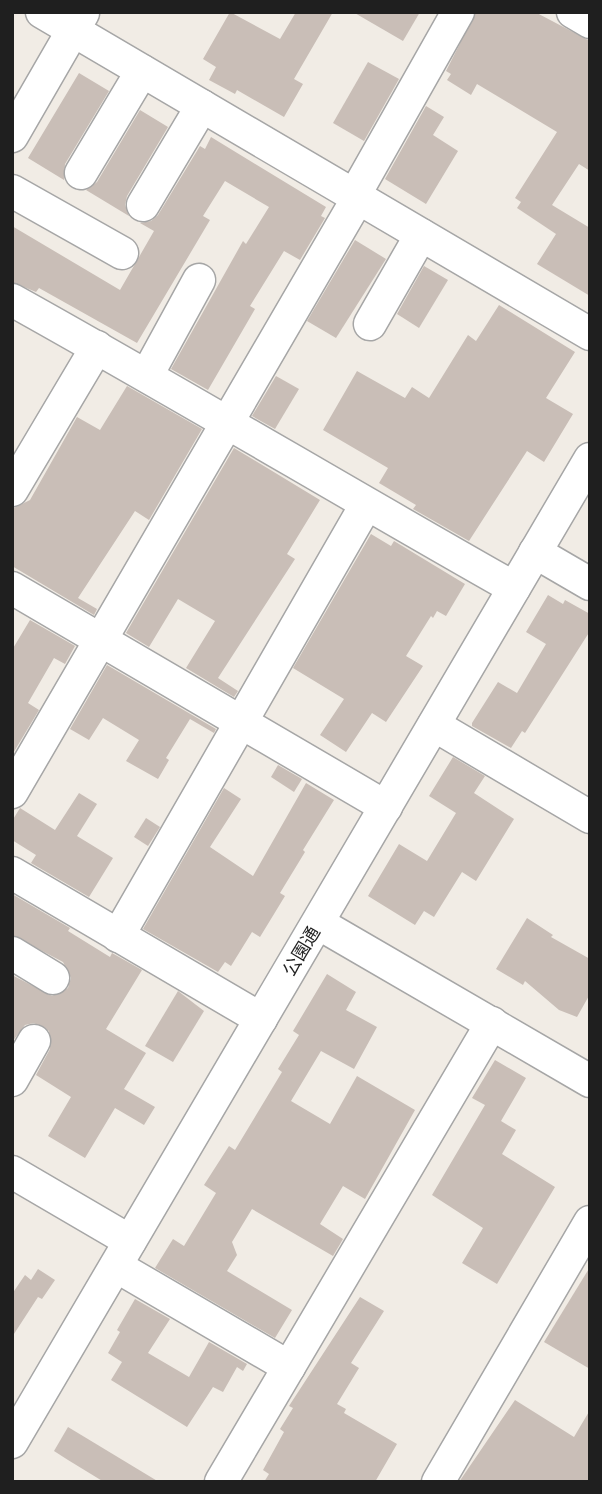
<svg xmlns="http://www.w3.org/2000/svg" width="602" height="1494" font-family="Mulish,'Noto Sans JP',sans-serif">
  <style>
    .building { fill: #c9beb7 }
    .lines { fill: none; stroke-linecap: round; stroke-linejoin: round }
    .minor-casing { stroke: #a6a6a6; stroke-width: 35 }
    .minor { stroke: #fff; stroke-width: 32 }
    .labels { text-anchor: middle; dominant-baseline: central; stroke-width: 7; stroke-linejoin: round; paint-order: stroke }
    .street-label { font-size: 18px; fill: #1f1f1f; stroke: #fff }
  </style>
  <rect width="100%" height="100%" fill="#f1ece5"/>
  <!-- building -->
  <g class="building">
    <polygon points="230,12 280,39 296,12 333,12 294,79 303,84 284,117 237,90 235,94 209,80 216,67 203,59"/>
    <polygon points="353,12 420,12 403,41"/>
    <polygon points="476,12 535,12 590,41 590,171 579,164 552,205 590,228 590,296 537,264 556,234 517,208 521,202 515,198 557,132 477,84 471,95 447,80 451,74 446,71"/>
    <polygon points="368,62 399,79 364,141 333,123"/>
    <polygon points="79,73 109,91 65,164 64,180 28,158"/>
    <polygon points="426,106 444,117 433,135 458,151 426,204 385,179"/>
    <polygon points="140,110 168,127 127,196 125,205 129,216 86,190 97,182"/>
    <polygon points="211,137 326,207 321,216 325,218 300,260 284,251 250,306 255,309 208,390 171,369 243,241 246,244 269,207 225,181 203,216 210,220 137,343 39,288 36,292 12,282 12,226 120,290 154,231 140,223 151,221 158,215 200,146 205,149"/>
    <polygon points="355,240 386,259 336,338 307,321"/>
    <polygon points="424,266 448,280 419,328 397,314"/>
    <polygon points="499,305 575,352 546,398 573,414 544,462 527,451 469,541 413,509 416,505 379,483 388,468 323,430 357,371 405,398 412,387 429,398 468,335 476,341"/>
    <polygon points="276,376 299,389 275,429 252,416"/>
    <polygon points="127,386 202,429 149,520 135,511 78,598 97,609 94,615 12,566 12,509 30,500 77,417 100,430"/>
    <polygon points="234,448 320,500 287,554 295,559 218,678 238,691 234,697 186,668 215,621 178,599 149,647 126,633"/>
    <polygon points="371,534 391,546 394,541 465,584 446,616 437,611 433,618 431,616 406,656 423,666 386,722 372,713 346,752 320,735 344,699 293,668"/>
    <polygon points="548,595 563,604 565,600 590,614 590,631 525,733 522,731 511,748 472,726 472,723 498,682 517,693 546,644 526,632"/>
    <polygon points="30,620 75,646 65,664 54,658 28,703 39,710 12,755 12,650"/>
    <polygon points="107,665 216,729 214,733 190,719 166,758 169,760 158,779 126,761 139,740 103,718 89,740 70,729"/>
    <polygon points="453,757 485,776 474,793 514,819 476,881 462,872 434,917 424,911 415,925 368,896 399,844 427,861 456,813 429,796"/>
    <polygon points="278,765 302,779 294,792 271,777"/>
    <polygon points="306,783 334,800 303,850 305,852 280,893 285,896 260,937 252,932 231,966 225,962 218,972 143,929 224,788 241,799 210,847 253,876"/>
    <polygon points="79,793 97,804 77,836 113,858 89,897 31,863 36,855 12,840 12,821 20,808 55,830"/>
    <polygon points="146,818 160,827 148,846 134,837"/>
    <polygon points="12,894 70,928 68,931 110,957 112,953 142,970 106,1029 146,1053 124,1089 155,1107 144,1125 115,1108 85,1158 48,1136 71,1097 36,1075 50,1049 49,1031 34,1023 25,1025 12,1042 12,975 52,996 68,988 71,978 63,962 12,935"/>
    <polygon points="527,918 553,935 551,937 590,959 590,994 577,1017 559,1010 525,981 523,985 496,969"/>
    <polygon points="327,974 356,992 346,1010 377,1027 354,1069 321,1051 291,1101 330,1124 357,1076 415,1110 365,1199 343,1186 320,1224 343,1239 333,1256 252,1209 232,1242 237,1255 227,1271 292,1310 275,1338 155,1268 173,1239 184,1246 216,1193 204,1185 229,1146 235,1150 282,1072 278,1069 299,1035 293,1031"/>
    <polygon points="178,991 204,1011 173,1062 145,1046"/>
    <polygon points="495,1060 526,1078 501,1121 516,1130 502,1154 555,1187 497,1284 462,1263 483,1228 432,1195 485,1105 472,1098"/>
    <polygon points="590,1267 590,1369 544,1342"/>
    <polygon points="38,1269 55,1280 42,1299 38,1297 12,1337 12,1294 25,1275 31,1280"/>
    <polygon points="360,1297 384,1311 351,1363 359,1368 337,1404 346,1409 344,1413 397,1444 375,1482 264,1482 269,1474 263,1470 284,1432 280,1429 293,1408 289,1406"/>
    <polygon points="135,1299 170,1319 148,1353 189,1377 209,1342 247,1364 243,1371 237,1367 223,1392 213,1387 187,1427 111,1380 122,1362 108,1353 120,1332 117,1330"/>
    <polygon points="515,1400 574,1437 590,1410 590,1482 459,1482"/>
    <polygon points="68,1427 159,1482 104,1482 68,1460 54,1451"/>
  </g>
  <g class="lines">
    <!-- minor casing -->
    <g class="minor-casing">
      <g id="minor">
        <polyline points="42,12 590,334"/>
        <polyline points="573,12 590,22"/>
        <polyline points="12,136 83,13"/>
        <polyline points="81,173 142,71"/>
        <polyline points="12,191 122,253"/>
        <polyline points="354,196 458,12"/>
        <polyline points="143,205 202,106"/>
        <path d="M12 300C181 394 346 493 514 588"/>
        <polyline points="370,324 421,235"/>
        <polyline points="147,375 199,280"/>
        <polyline points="12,490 97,347"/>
        <polyline points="535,552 590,584"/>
        <polyline points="12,588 386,807"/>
        <polyline points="434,725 590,817"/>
        <polyline points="12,792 358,198"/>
        <polyline points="12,873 261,1019"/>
        <polyline points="318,923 590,1081"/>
        <polyline points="118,936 366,505"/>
        <polyline points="12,953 53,978"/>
        <polyline points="12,1080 34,1041"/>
        <polyline points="12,1172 130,1241"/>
        <polyline points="116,1266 289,1367"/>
        <polyline points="12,1442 590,459"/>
        <polyline points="221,1482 492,1023"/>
        <polyline points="438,1482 590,1222"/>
      </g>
    </g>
    <!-- minor -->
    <use href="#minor" class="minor"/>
  </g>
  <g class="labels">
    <!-- street labels -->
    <g class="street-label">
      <text transform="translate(301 951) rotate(-59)">公園通</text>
    </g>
  </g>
  <!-- border -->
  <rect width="602" height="1494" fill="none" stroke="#1f1f1f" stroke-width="28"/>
</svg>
